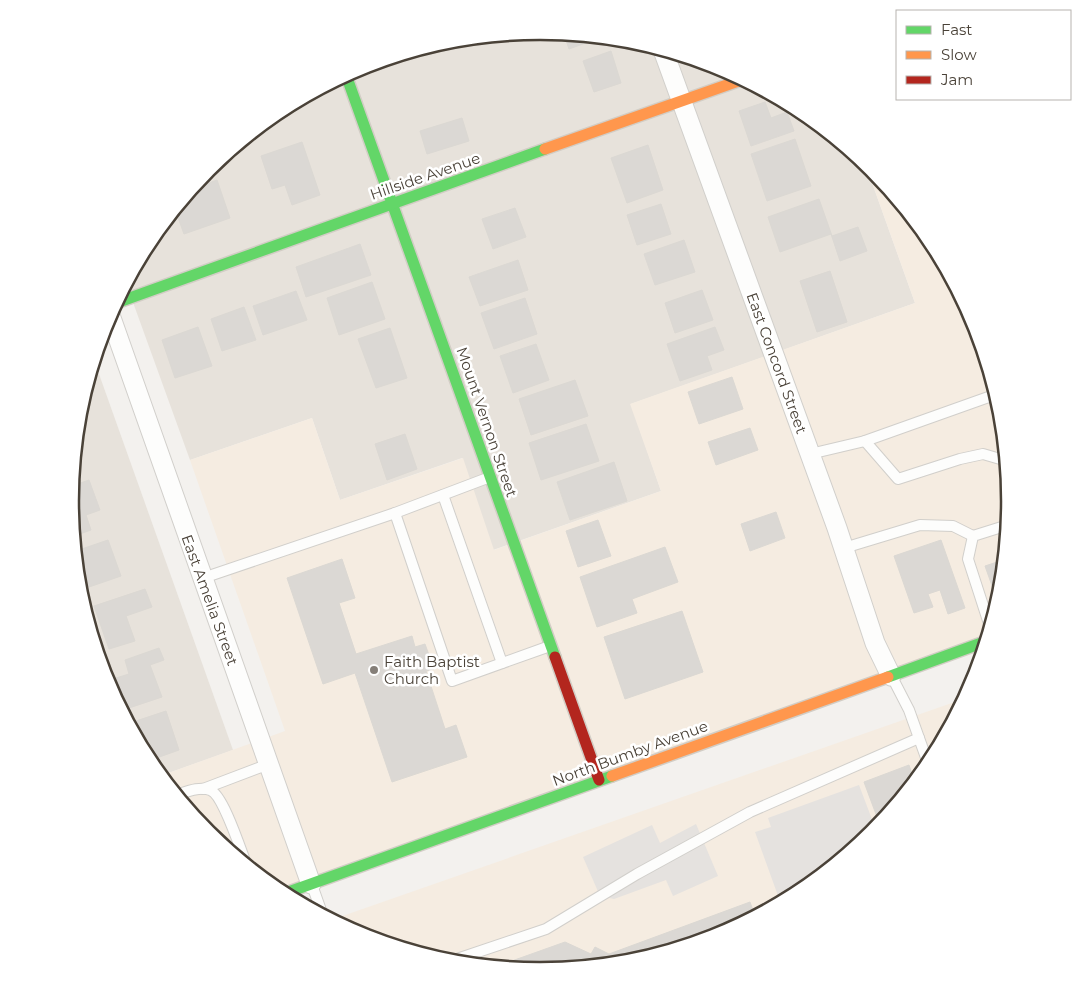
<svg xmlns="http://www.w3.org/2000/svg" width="1081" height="1003" font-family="Montserrat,sans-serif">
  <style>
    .residential { fill: #e7e2db }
    .commercial { fill: #f5ece1 }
    .parking { fill: #e5e2df }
    .building { fill: #dbd8d4; stroke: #dbd8d3 }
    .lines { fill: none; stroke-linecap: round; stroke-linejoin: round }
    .lane-casing { stroke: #d1cfcb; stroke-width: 12 }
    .street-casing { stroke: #d1cfcb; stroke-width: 21 }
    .fast-casing { stroke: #d2cdc5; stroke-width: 14 }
    .slow-casing { stroke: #d2cdc5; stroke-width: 14 }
    .jam-casing { stroke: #d2cdc5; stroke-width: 14 }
    .lane { stroke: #fdfdfc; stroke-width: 10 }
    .street { stroke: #fdfdfc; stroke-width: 19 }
    .fast { stroke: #63d668; stroke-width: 11 }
    .slow { stroke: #ff974d; stroke-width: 11 }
    .jam { stroke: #b3261e; stroke-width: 11 }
    .poi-dot { fill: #857f78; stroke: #fff; stroke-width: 2 }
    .labels { text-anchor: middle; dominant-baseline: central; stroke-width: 5; stroke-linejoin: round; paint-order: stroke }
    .street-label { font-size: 15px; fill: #4a4238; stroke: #fff }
    .poi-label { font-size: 15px; fill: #4a4238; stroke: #fff; text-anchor: start }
    .rim { fill: none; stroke: #4a4238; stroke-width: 2.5 }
  </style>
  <rect width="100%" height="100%" fill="#f3f1ee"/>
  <!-- residential -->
  <g class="residential">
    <polygon points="541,31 633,40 721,67 802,111 865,163 915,303 631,404 661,491 493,550 462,458 340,500 312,418 190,460 126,283 150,240 208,169 279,110 361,67 449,40"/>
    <polygon points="94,360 233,750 160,776 149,763 106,681 79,593 70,501 79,409"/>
  </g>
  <!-- commercial -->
  <g class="commercial">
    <polygon points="865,163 873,169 932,240 975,322 1002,410 1011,502 1002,594 987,641 279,892 208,834 160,776 285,731 190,460 312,418 340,500 463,458 494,550 661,491 630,404 915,303"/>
    <polygon points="966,698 931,763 873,834 802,893 720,936 632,963 541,972 448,963 360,936 331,920"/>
  </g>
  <!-- parking -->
  <g class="parking">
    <polygon points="859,785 876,830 864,835 865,840 802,893 781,904 755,832 771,827 768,818"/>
    <polygon points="696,824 718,876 673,896 666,880 614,899 600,896 583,857 652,825 660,843"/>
  </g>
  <!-- building -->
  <g class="building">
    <polygon points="564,34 602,37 569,49"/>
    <polygon points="611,51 621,83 594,92 583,61"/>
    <polygon points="765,102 771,118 787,112 794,131 751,146 739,111"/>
    <polygon points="292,103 295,110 269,119 279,110"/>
    <polygon points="462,118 469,141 427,154 420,131"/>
    <polygon points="795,139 811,186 767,201 751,154"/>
    <polygon points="302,142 320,195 292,205 285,185 272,189 261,156"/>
    <polygon points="648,145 663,190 627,203 611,158"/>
    <polygon points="217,180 230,218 184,234 175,209 192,189"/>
    <polygon points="819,199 832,236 858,227 867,251 840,261 831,234 780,252 768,217"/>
    <polygon points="661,204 671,234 637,245 627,215"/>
    <polygon points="515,208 526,237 493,249 482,219"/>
    <polygon points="684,240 695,272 655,285 644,254"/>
    <polygon points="360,244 371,275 306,297 296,267"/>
    <polygon points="518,260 528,290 480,306 469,277"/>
    <polygon points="830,271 847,322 817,332 800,281"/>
    <polygon points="372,282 385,319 339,335 327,298"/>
    <polygon points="702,290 713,320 675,333 665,303"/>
    <polygon points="296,291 307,320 263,335 253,306"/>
    <polygon points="525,298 537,334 494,349 481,313"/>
    <polygon points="244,307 256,340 222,351 211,319"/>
    <polygon points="198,327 212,366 175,378 162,340"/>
    <polygon points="715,327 724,350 707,356 712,370 680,381 667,344"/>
    <polygon points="390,328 407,378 376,388 358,339"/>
    <polygon points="536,344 549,380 513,393 500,356"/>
    <polygon points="732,377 743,409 699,424 688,392"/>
    <polygon points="575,380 588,416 531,435 519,399"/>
    <polygon points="586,424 599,461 541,480 529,443"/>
    <polygon points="750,428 758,450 716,465 708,442"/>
    <polygon points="405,434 417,469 387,480 375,444"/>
    <polygon points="614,462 627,501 570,520 557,482"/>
    <polygon points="89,480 100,510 86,515 91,530 74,536 70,501 72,486"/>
    <polygon points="776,512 785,538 750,551 741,524"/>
    <polygon points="598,520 611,556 578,567 566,531"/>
    <polygon points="108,540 121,576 89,587 76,551"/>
    <polygon points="941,540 965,608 948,614 940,590 928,594 933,607 914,613 894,556"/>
    <polygon points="665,547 678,582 632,599 637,613 597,627 580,577"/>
    <polygon points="342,559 355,598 339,603 356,654 412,636 415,647 425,644 434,669 426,671 445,729 456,725 467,757 392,782 355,673 323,684 287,578"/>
    <polygon points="1003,560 1004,565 1002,594 996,597 985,566"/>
    <polygon points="145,589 152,607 126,616 135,641 109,649 94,606"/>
    <polygon points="682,611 703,672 625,699 604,637"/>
    <polygon points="159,648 164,660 150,665 162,697 126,709 116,678 129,674 125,660"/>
    <polygon points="166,711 179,750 148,761 143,751 133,722"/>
    <polygon points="909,765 915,783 880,825 864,782"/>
    <polygon points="190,805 193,816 186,807"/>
    <polygon points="750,902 755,916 738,922 739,926 720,936 632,963 540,972 495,967 565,942 591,954 595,947 609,954"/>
  </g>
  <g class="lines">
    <!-- lane casing -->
    <g class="lane-casing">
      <g id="lane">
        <polyline points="865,441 898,479 960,459 983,454 1007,461"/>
        <polyline points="810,454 865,441 997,394"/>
        <polyline points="443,495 502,663"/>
        <polyline points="395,513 490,477"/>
        <polyline points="844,548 920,525 953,526 973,536"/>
        <polyline points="203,578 395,513 452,681 550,646"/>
        <polyline points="991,630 968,559 973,536 1008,525"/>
        <polyline points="892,677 909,710 929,766"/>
        <polyline points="203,789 269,764"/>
        <path d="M176 795C186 792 200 786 210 790 223 794 241 851 247 866"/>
        <polyline points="312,885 323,916"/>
        <polyline points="448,962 546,929 637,874 750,812 919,738"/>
      </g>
    </g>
    <!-- street casing -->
    <g class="street-casing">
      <g id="street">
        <polyline points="663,50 837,528 875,643 891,676"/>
        <polyline points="110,315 311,884"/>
      </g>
    </g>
    <!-- fast casing -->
    <g class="fast-casing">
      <g id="fast">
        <polyline points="346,75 555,657"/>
        <polyline points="116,303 545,149"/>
        <polyline points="888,677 987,641"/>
        <polyline points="283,894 612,776"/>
      </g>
    </g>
    <!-- slow casing -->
    <g class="slow-casing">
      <g id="slow">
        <polyline points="545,149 744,79"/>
        <polyline points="612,776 888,677"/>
      </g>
    </g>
    <!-- jam casing -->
    <g class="jam-casing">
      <polyline id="jam" points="555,657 599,780"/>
    </g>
    <!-- lane -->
    <use href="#lane" class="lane"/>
    <!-- street -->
    <use href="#street" class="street"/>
    <!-- fast -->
    <use href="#fast" class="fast"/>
    <!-- slow -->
    <use href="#slow" class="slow"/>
    <!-- jam -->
    <use href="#jam" class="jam"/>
  </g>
  <!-- markers -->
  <circle class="poi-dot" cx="374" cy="670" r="5"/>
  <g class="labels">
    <!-- street labels -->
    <g class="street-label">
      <text transform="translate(425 176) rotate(-19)">Hillside Avenue</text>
      <text transform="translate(777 363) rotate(70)">East Concord Street</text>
      <text transform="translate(487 422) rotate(71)">Mount Vernon Street</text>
      <text transform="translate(210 600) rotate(70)">East Amelia Street</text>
      <text transform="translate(630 753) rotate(-20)">North Bumby Avenue</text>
    </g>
    <!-- poi labels -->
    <g class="poi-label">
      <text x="384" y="661">Faith Baptist<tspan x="384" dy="17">Church</tspan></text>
    </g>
  </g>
  <!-- crop -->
  <path d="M0 0H1081V1003H0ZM79 501a461 461 0 1 1 922 0a461 461 0 1 1-922 0Z" fill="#fff" fill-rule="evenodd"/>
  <path class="rim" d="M79 501a461 461 0 1 1 922 0a461 461 0 1 1-922 0Z"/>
  <!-- legend -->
  <rect x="896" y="10" width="175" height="90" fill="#ffffff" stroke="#b7b3af"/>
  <rect x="906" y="26" width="25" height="8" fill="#63d668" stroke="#b7b3af"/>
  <text x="941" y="35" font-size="15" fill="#4a4238">Fast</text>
  <rect x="906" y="51" width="25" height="8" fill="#ff974d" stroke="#b7b3af"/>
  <text x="941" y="60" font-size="15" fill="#4a4238">Slow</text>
  <rect x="906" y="76" width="25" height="8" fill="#b3261e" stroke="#b7b3af"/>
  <text x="941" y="85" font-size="15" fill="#4a4238">Jam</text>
</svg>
